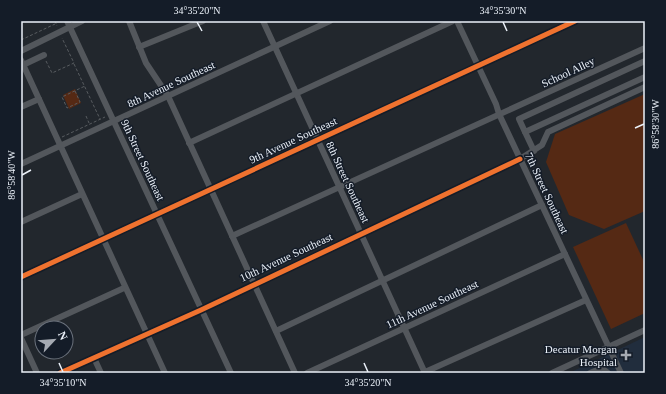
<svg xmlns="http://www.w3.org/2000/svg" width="666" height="394" font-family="'Times New Roman',serif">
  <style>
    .built { fill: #212d3d }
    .green { fill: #552914 }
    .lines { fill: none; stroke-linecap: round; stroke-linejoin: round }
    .path { stroke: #585c60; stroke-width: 1; stroke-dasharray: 3 2; stroke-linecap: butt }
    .minor { stroke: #53575c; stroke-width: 6 }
    .cycleway-casing { stroke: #141c28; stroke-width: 8 }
    .cycleway { stroke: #ef722f; stroke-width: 5 }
    .ticks { fill: none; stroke: #ebf1f9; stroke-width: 1.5 }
    .poi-dot { fill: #a5aab2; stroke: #141c28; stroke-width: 1.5 }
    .labels { text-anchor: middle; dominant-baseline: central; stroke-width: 3; stroke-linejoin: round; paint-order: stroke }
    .street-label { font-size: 11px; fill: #ebf1f9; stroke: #141c28 }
    .poi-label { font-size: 11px; fill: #ebf1f9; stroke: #141c28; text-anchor: end }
    .neatline { fill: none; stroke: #ebf1f9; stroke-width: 1.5 }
    .ticks-label { font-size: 10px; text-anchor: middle; fill: #ebf1f9 }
  </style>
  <rect width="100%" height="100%" fill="#22272d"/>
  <!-- built -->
  <polygon class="built" points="645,337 645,373 569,373"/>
  <!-- green -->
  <g class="green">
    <polygon points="75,89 81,103 69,109 63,95"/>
    <polygon points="645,94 645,211 604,229 569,215 546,162 555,134"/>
    <polygon points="626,223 645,264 645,313 611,329 573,247"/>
  </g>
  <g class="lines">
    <!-- path -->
    <g class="path">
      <polyline points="55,21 57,26"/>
      <polyline points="21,40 55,24"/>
      <polyline points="46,61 52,73 74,63 62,38"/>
      <polyline points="74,64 100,119"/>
      <polyline points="75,91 80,102 67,108 62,97 85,86"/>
      <polyline points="86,116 89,123"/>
      <polyline points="62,137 105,117"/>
    </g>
    <!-- minor -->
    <g class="minor">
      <polyline points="67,21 231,373"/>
      <polyline points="129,21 146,63 168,96 295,373"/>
      <polyline points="263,21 425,373"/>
      <polyline points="457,21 496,104 499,114 621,373"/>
      <polyline points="139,47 203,21"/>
      <polyline points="21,51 82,21"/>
      <polyline points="21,60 165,373"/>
      <polyline points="645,61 519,119 525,132 645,77"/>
      <polyline points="23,65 44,55"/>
      <polyline points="21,107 39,99"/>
      <polyline points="525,132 534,151"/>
      <polyline points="189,143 453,21"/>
      <polyline points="21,164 330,21"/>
      <polyline points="21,222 82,194"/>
      <polyline points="232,236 645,48"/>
      <polyline points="21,277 575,21"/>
      <polyline points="276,331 542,205"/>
      <polyline points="21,335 124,288"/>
      <polyline points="21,338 37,373"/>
      <polyline points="94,358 101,373"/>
      <polyline points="425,372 586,300"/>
      <polyline points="60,373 201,310 520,159 542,145 548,132 645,87"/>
      <polyline points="307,373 565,254"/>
      <polyline points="552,373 645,330"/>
      <polyline points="590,373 602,368 608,373"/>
    </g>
    <!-- cycleway casing -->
    <g class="cycleway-casing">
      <g id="cycleway">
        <polyline points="21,277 575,21"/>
        <polyline points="60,373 201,310 520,159"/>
      </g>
    </g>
    <!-- cycleway -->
    <use href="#cycleway" class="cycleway"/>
  </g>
  <!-- ticks -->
  <path class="ticks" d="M197 22 202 31M503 22 507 31M635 128 644 124M22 175 31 170M59 363 63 372M364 363 368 372"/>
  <!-- markers -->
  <path class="poi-dot" d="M624 349h4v4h4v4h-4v4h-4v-4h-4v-4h4z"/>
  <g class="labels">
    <!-- street labels -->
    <g class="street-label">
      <text transform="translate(568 72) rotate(-25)">School Alley</text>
      <text transform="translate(171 84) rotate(-25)">8th Avenue Southeast</text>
      <text transform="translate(293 140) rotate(-25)">9th Avenue Southeast</text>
      <text transform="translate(143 160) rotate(65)">9th Street Southeast</text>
      <text transform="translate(348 182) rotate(65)">8th Street Southeast</text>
      <text transform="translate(547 193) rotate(65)">7th Street Southeast</text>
      <text transform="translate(286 257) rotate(-25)">10th Avenue Southeast</text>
      <text transform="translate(432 304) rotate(-25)">11th Avenue Southeast</text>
    </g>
    <!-- poi labels -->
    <g class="poi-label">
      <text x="617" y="349">Decatur Morgan<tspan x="617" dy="13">Hospital</tspan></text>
    </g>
  </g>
  <!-- border -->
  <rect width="666" height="394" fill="none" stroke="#141c28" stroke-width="44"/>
  <!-- north arrow -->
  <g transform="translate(54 340) rotate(64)"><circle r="19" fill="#141c28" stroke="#6a717c"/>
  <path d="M0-3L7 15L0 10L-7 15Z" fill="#a5aab2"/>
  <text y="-6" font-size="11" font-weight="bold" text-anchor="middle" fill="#ebf1f9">N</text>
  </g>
  <rect x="22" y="22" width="622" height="350" class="neatline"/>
  <g class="ticks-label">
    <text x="197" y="14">34°35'20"N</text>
    <text x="503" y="14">34°35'30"N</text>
    <text transform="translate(655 124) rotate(-90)" y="4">86°58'30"W</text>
    <text transform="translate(11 175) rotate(-90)" y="4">86°58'40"W</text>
    <text x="63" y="386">34°35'10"N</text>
    <text x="368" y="386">34°35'20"N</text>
  </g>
</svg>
